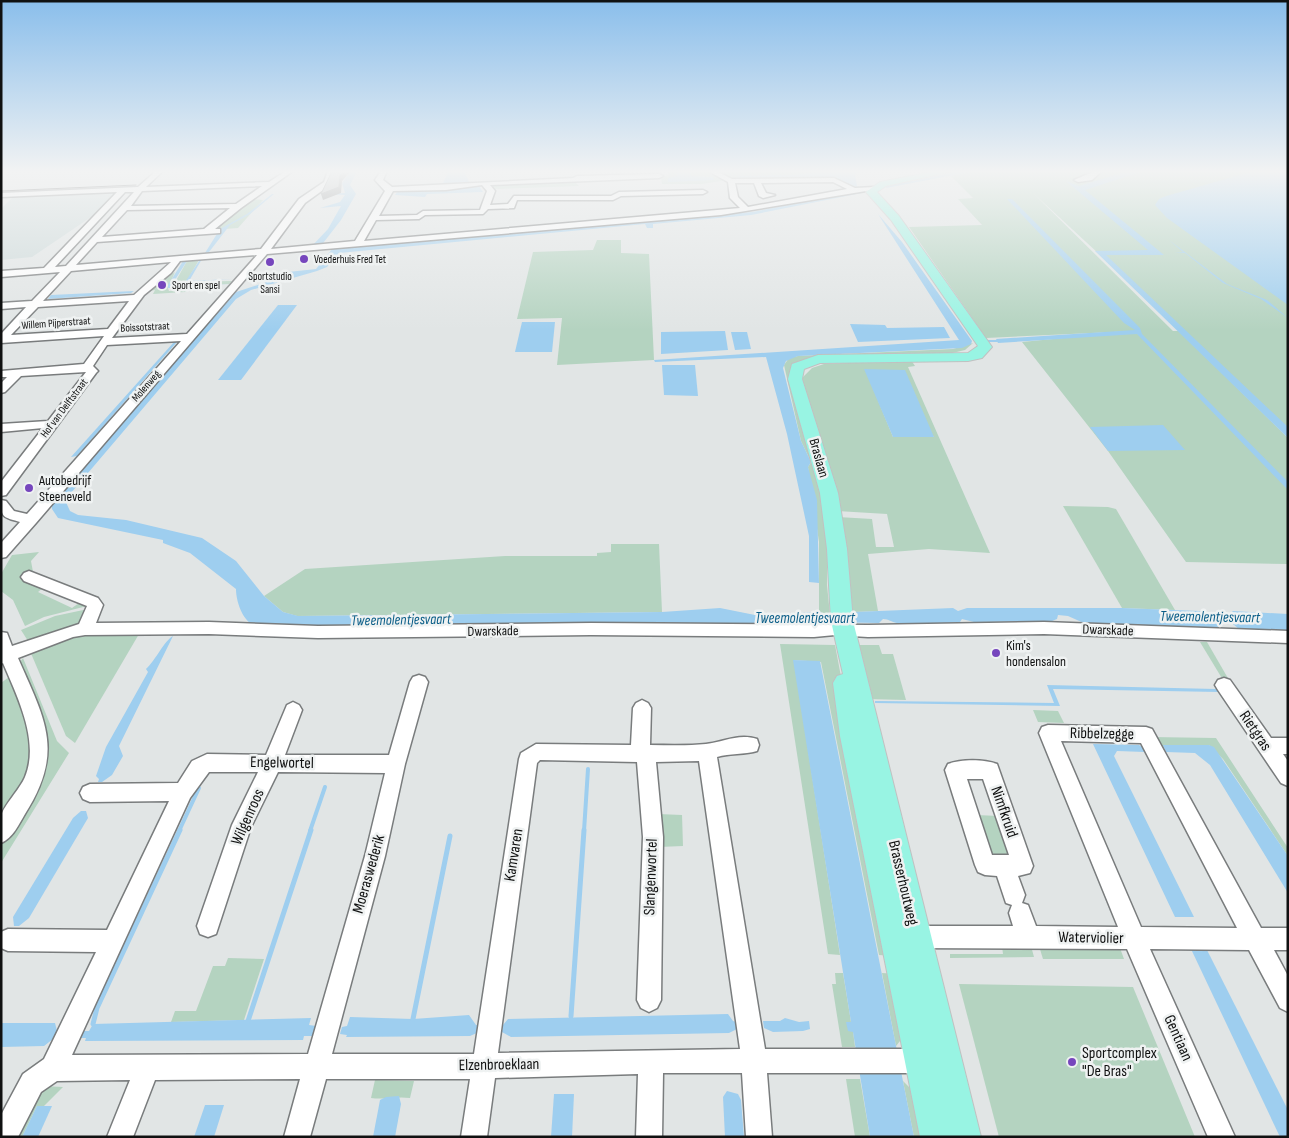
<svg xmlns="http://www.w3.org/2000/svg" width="1289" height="1138" font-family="'Sofia Sans Condensed',sans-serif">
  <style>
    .built { fill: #ccd9d9 }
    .green { fill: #b4d3c0; fill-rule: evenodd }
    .water { fill: #9eceef }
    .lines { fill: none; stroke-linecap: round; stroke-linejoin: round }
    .stream-far2 { stroke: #9eceef; stroke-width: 2 }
    .stream-far1 { stroke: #9eceef; stroke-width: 4 }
    .stream { stroke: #9eceef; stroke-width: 5 }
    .minor-casing { stroke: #797c7d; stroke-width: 3 }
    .major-casing { stroke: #c1c1c1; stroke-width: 2 }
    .minor { fill: #fff; fill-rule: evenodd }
    .major { fill: #98f4e3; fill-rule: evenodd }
    .tram { stroke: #2f3030; stroke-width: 1 }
    .shaded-wall { fill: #7f8283 }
    .building { fill: #b6babb; stroke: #7f8283 }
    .poi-dot { fill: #7646bd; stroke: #eff2f2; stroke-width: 2 }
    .labels { text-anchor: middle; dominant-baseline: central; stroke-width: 5; stroke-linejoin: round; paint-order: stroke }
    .far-poi-label { font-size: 11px; fill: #101111; stroke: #eff2f2; text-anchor: start }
    .far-street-label { font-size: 11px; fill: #101111; stroke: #eff2f2 }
    .street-label { font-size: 14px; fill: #101111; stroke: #eff2f2 }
    .poi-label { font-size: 14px; fill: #101111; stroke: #eff2f2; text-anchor: start }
    .water-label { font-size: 15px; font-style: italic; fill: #0b5e88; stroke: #eff2f2 }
    .near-street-label { font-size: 16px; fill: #101111; stroke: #eff2f2 }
    .near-poi-label { font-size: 16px; fill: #101111; stroke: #eff2f2; text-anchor: start }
  </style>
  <rect width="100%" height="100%" fill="#e1e5e5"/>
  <!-- built -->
  <polygon class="built" points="120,191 94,215 32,257 1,260 1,209 15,195"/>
  <!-- green -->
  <g class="green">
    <polygon points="668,171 676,171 677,176 701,180 713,177 691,176 690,171 708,171 727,180 702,184 662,184 661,178 668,175"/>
    <polygon points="715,171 824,171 794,175 740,176 740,178 836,177 857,187 834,179 734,180"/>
    <polygon points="974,171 1288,171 1288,429 1032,192 1173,331 1179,331 1288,438 1288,564 1186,562 1108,451 1022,342 1135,331 986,338 909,227 982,225 958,199 973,198 951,176"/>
    <polygon points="574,181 579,186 493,189 488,184"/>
    <polygon points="249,199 263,200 238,228 211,230"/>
    <polygon points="597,240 621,240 621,253 649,254 654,360 557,365 562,318 517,319 533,252 593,250"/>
    <polygon points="199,260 186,282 232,281 229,284 173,286 187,261"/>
    <polygon points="175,272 168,288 169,291 188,290 185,292 153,294 155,290 148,291"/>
    <polygon points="973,343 965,350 948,354 810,358 797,362 827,527 827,585 830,615 819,612 819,542 808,467 811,462 801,441 784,365 789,358 798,356 953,349"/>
    <path d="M911 360 915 366 908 367 990 553 929 549 868 554 878 611 854 612 849 615 838 517 872 519 876 547H894L887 514 837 511 803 387V377L812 368 824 364ZM865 369 934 437H893Z"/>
    <polygon points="1063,506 1108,507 1116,509 1175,610 1122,608"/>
    <polygon points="611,544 659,544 662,612 297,616 283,612 264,596 305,569 505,556 597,556 597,553 611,552"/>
    <polygon points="39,552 31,561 33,572 25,578 44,587 38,592 72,608 79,603 87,606 44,617 25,626 13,600 1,591 1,574 12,555"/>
    <polygon points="88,609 80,622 76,624 28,641 21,630 55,616"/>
    <polygon points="85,634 139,634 75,743 66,736 30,651 61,638"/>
    <polygon points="1200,642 1207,642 1240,699 1223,680"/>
    <polygon points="780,644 835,645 894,956 879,955 821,662 794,660 840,955 828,954"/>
    <polygon points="853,645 879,645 882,654 893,654 906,700 866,699"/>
    <polygon points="23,658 57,741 69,753 1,863 1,843 35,788 48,754 20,662"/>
    <path d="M9 677C17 696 27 716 32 735 39 765 15 798 1 822V683Z"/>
    <polygon points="1033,710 1058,711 1064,723 1038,722"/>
    <polygon points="1151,737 1216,738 1288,848 1288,856 1223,759 1209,745 1164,745 1163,749 1158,749"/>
    <polygon points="658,814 682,815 683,846 659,847"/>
    <polygon points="976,815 999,816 1010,849 1009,856 1001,857 991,854"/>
    <polygon points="1002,946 1031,946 1034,957 950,958 950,954 1003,954"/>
    <polygon points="1039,946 1120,948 1124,959 1043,959"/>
    <polygon points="228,958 264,959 244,1020 171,1022 175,1011 196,1011 213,966 225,966"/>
    <polygon points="835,973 843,973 851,1022 848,1031 853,1031 855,1047 842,1047 832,984 836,984"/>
    <polygon points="882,973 898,974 904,1036 896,1046"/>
    <polygon points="959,984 1133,987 1195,1137 999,1137"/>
    <polygon points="846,1079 860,1079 870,1137 855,1137"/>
    <path d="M375 1080 414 1081 410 1098C396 1096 385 1100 371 1098Z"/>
    <polygon points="903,1081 910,1088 925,1137 914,1137"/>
    <polygon points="43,1086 63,1087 44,1106 37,1106 22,1137 11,1137"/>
  </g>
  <!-- water -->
  <g class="water">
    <polygon points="351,171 357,171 350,185 356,194 341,220 320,247 311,247 328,229 341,206 320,208 340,202 345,195 326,194 345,193 342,183"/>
    <polygon points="449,171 464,171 469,182 442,185"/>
    <polygon points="676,171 690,171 691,176 713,177 714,180 668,182 668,178 677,176"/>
    <polygon points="824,171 865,171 855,174 857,187 834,177 740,178 737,176 794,175"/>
    <polygon points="960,171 975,171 886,188 887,186"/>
    <polygon points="1129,171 1143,171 1085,190 1164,255 1106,255 1288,427 1288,438 1095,251 1148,250 1066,181 1079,186"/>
    <polygon points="1254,171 1288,173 1288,305 1167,218 1155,205 1159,199 1166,196"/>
    <polygon points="479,186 483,192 427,194 425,197 395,195 397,192 442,191"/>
    <path d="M862 191 867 192 751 215 653 224V228H647L645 224 339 253 327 267 317 271 251 290 236 299 65 500 70 511 78 515 126 520 202 538 236 561 264 596 283 612 298 616 662 612 720 608 755 615 819 612C829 616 845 618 854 612L953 608 958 611 967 608H1122L1199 611 1213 614 1223 625C1209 634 1194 622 1184 628L1086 624 1068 616 1058 615 1057 619 1052 621 974 622 962 619 960 622C943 624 913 628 897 623 891 622 889 619 883 619L879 623 825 622 821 624 364 628 253 625C242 619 236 601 236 589L190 553 163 543V540L58 518 52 509V504L233 293 285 276 288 272 316 269 332 249 752 212Z"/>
    <polygon points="272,194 274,194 250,214 230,225 209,252 205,253 220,229 247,214"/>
    <polygon points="1007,199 1012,199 1140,328 1142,334 1288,482 1288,490 1137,334 998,343 996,339 1135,330 1124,323"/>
    <polygon points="878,214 902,242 972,341 971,344 962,348 798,356 786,361 783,368 801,441 811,462 808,467 817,500 819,583 809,582 809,536 787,434 766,357 655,362 654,360 959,340"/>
    <polygon points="1169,240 1227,284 1267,300 1288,318 1261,299 1223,283 1185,253 1175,252 1183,252"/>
    <polygon points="202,259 189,281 233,279 185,282 199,261 187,261 173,283 173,286 229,284 168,288 168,285 183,261"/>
    <polygon points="134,291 131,293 48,299 51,295"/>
    <polygon points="278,305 297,305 241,380 218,380"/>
    <polygon points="522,322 555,322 552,352 515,352"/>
    <polygon points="850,324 885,325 887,328 944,327 950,338 858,342"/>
    <polygon points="725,331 728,350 661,354 661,332"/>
    <polygon points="731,332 747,332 751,349 735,350"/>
    <polygon points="174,342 177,342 77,456 71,457"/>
    <polygon points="662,365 695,365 698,396 664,395"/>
    <polygon points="864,369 905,370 934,437 893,437"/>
    <polygon points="1163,425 1185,450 1108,451 1090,427"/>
    <polygon points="1233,611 1288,614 1288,633 1239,629 1228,620 1229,615"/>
    <path d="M173 636 119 746 123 756 112 775 102 782H98L99 779 96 776 106 747 148 672 146 669C156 660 164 641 173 636Z"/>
    <polygon points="793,660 820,661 914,1137 870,1137 853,1032 848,1031 846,1022 851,1022"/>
    <polygon points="1047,685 1216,689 1219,692 1053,689 1060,706 875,703 875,701 1054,703"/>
    <polygon points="1093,744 1139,745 1145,749 1145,752 1117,751 1114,756 1194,917 1175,917"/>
    <polygon points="1163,745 1209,745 1214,747 1288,856 1288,893 1210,765 1195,753 1166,752"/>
    <polygon points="81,811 86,811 88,818 29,918 19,926 14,926 13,917 73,818"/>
    <polygon points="1191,949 1207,950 1288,1110 1288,1137 1280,1137"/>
    <polygon points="728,1014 733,1021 736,1022 737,1029 729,1033 511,1037 502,1032 503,1025 508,1019"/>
    <polygon points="469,1015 476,1025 480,1025 479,1032 470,1036 346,1037 347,1035 340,1034 342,1027 347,1026 350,1017 413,1019"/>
    <polygon points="311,1018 309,1025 316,1026 313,1036 304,1036 303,1040 85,1041 86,1038 80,1038 83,1031 89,1031 93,1024"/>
    <polygon points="785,1018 799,1022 809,1021 810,1029 803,1031 773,1032 764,1028 763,1021 780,1021"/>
    <polygon points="1,1023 55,1023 57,1031 61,1031 57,1039 53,1039 44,1046 1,1047"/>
    <polygon points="727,1091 738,1094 741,1100 744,1137 725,1137 723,1097"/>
    <polygon points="554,1094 574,1094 572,1137 551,1137"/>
    <polygon points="399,1096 401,1104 395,1137 373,1137 380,1100 386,1097"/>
    <polygon points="205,1105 224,1105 214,1137 194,1137"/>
    <polygon points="37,1106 52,1106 38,1137 22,1137"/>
  </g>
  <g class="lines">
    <!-- stream-far2 -->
    <polyline class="stream-far2" points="987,341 999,341"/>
    <!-- stream-far1 -->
    <g class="stream-far1">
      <polyline points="1211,617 1232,617"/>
      <polyline points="179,831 199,788"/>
      <polyline points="310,831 325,787"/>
      <polyline points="584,831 588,769"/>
    </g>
    <!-- stream -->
    <g class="stream">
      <polyline points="571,1016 584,830"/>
      <polyline points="413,1019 450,836"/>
      <polyline points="248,1021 311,830"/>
      <polyline points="93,1024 97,1008 180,830"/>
    </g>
    <!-- minor casing -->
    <g class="minor-casing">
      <g id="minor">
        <path d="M156 171H163L146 187 269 182 286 171H293L241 208 215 229H220V233L97 242 76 265 261 249 299 199 324 182 328 171H334L330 185 305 203 271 249 355 241 385 191 375 180 381 171H387L383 180 392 187 573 178 577 176 659 174 663 176 659 178 490 185 495 191 490 205 508 204 514 196H611L619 192 703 190 707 192 703 194 621 196 613 200H517L514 208 488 209 483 214 425 215 419 219 376 220 364 241 740 208 730 198 728 182 708 171H716L732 179 834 178 855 188 874 187 878 189 721 215 267 254 36 523 6 557 1 558V543L20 522C3 517 1 518 1 500L6 501 14 511 27 514 181 341 107 345 93 366 98 371 96 373 6 495 1 496V482L43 428 1 432V424L48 421 86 372 21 376 5 392 1 393V383L7 377H1V371L84 364 104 336 1 343V334L26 307 1 309V303L32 301 60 272 1 277V271L44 268 117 192 1 197V193L138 187ZM833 182 847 189 748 207 738 197 735 183H754L759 196 763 198 775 195 766 193 761 183ZM482 185 487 191 480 210 423 211 417 215 379 216 393 191 446 190ZM262 186 236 204 131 206 142 191ZM125 192H134L66 266 55 267ZM230 208 204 229 102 237 127 210ZM257 255 187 334 112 338 144 295 171 273 180 261ZM171 262 134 295 43 301 71 271ZM129 301 108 329 11 335 38 307Z"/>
        <polygon points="1095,171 1102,171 1092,180 1078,182 1074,180"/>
        <path d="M29 571 98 598 103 605 96 623 209 622 318 626 591 623 868 625 1044 622 1288 631V643L1044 634 868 637 835 635 814 637 591 635 318 638 209 634 85 635 73 637 18 658C45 720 65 751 25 814 19 824 13 838 1 843 1 835 0 824 1 816 4 805 20 789 25 777 40 741 17 696 3 663L1 664V632L7 633 12 646 79 624 87 606 24 581 21 577 24 573Z"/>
        <path d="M419 675 425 677 428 682 405 764 385 856 332 1054H474L519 759 521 753 536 744 631 745 633 708 636 703 642 700 648 703 651 708 650 745C668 745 687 746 706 744 723 742 739 733 757 739L759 745 757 751C744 755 730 753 717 757L765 1049H924L933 1052 936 1061 933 1070 924 1073H767L772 1137H746L742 1073H663L662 1137H636L638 1074 495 1078 487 1137H461L470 1079H326L310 1137H284L300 1079 155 1080 133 1137H107L130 1080 57 1081 41 1092 18 1137H1V1115L23 1074 44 1059 96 952 8 951 1 948V932L8 929 107 930 169 801 90 802 83 799 80 793 83 787 90 784 178 783 192 761 207 754 266 755 287 705 293 702 299 705 302 710 285 755H389L410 682 413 677ZM540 760 637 762 643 837 637 1000 641 1008 649 1012 657 1008 661 1000 663 837 656 762 699 761 740 1049 498 1053 537 763ZM209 772H258L232 825 197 926 200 934 208 937 216 934 251 827 278 772 385 773 365 856 308 1054 72 1055 190 798Z"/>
        <polygon points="1224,678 1230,680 1271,738 1288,738 1288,754 1283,754 1288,761 1288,786 1281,783 1218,690 1215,685 1218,680"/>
        <path d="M1048 725 1146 727 1152 729 1261 928H1288V950H1274L1288 976V1012L1280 1008 1249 950 1150 949 1235 1137H1208L1127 949 912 948 904 945 901 937 904 929 912 926H1013L1009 913 1012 905 1006 903 997 876 985 875 978 872 975 865 945 770 948 764C961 759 984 759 997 764L1033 866 1030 873 1018 876 1025 895 1022 903 1028 905 1036 926 1118 927 1039 733 1042 727ZM1061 741 1141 743 1237 928 1141 927ZM967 779H983L1009 855H992Z"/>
      </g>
    </g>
    <!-- major casing -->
    <g class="major-casing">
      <polygon id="major" points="935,171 953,171 886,186 877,192 899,216 992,347 982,358 968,361 820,363 804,369 802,379 838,493 847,549 853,621 981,1137 920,1137 840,736 833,683 837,676 843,674 831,621 827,549 820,493 788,379 792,364 818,355 968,353 978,346 891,220 866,192 880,182"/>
    </g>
    <!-- minor -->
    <use href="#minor" class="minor"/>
    <!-- major -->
    <use href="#major" class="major"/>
    <!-- tram -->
    <polyline class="tram" points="1,191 136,185"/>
  </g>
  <!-- shaded-wall -->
  <polygon class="shaded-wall" points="344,171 351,171 342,181 341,193 323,200 321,194"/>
  <!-- building -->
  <polygon class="building" points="332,171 344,171 340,175 339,187 321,194"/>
  <!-- sky -->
  <linearGradient id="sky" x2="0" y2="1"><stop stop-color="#8abeeb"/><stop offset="0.52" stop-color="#f2f3f3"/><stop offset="1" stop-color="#f2f3f3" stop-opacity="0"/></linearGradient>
  <rect width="1289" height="330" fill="url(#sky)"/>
  <!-- markers -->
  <g class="poi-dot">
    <circle cx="304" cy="259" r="5"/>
    <circle cx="270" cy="262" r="5"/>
    <circle cx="162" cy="285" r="5"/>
    <circle cx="29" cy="488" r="5"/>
    <circle cx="996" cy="653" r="5"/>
    <circle cx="1072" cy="1062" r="5"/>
  </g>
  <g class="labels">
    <!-- far-poi labels -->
    <g class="far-poi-label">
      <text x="314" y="259">Voederhuis Fred Tet</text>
      <text x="270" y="276" text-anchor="middle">Sportstudio<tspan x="270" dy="13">Sansi</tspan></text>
      <text x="172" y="285">Sport en spel</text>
    </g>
    <!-- far-street labels -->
    <g class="far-street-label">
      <text transform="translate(56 323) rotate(-4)">Willem Pijperstraat</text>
      <text transform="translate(145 327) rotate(-3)">Boissotstraat</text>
      <text transform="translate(146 386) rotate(-49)">Molenweg</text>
      <text transform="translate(64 408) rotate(-53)">Hof van Delftstraat</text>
    </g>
    <!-- street labels -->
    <g class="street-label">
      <text transform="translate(819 458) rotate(74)">Braslaan</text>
      <text transform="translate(1108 630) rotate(2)">Dwarskade</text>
      <text transform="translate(493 631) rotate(-1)">Dwarskade</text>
    </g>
    <!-- poi labels -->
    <g class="poi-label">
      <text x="39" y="480">Autobedrijf<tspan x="39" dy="16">Steeneveld</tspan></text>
      <text x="1006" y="645">Kim's<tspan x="1006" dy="16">hondensalon</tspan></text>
    </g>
    <!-- water labels -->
    <g class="water-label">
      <text transform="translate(1210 617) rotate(1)">Tweemolentjesvaart</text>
      <text x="805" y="618">Tweemolentjesvaart</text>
      <text transform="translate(401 620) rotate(-1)">Tweemolentjesvaart</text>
    </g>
    <!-- near-street labels -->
    <g class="near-street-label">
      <text transform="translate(1255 731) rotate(56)">Rietgras</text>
      <text transform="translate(1102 734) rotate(1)">Ribbelzegge</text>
      <text transform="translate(282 763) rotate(1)">Engelwortel</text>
      <text transform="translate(1004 812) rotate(71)">Nimfkruid</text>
      <text transform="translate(248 817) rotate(-66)">Wilgenroos</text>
      <text transform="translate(514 855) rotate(-81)">Kamvaren</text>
      <text transform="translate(369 874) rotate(-74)">Moeraswederik</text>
      <text transform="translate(651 877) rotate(-88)">Slangenwortel</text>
      <text transform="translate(903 883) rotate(77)">Brasserhoutweg</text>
      <text transform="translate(1091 938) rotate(1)">Waterviolier</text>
      <text transform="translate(1178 1038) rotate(66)">Gentiaan</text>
      <text transform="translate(499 1065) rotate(-1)">Elzenbroeklaan</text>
    </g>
    <!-- near-poi labels -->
    <g class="near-poi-label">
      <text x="1082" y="1053">Sportcomplex<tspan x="1082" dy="18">"De Bras"</tspan></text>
    </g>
  </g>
  <!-- border -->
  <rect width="1289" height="1138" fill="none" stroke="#101111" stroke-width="5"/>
</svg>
